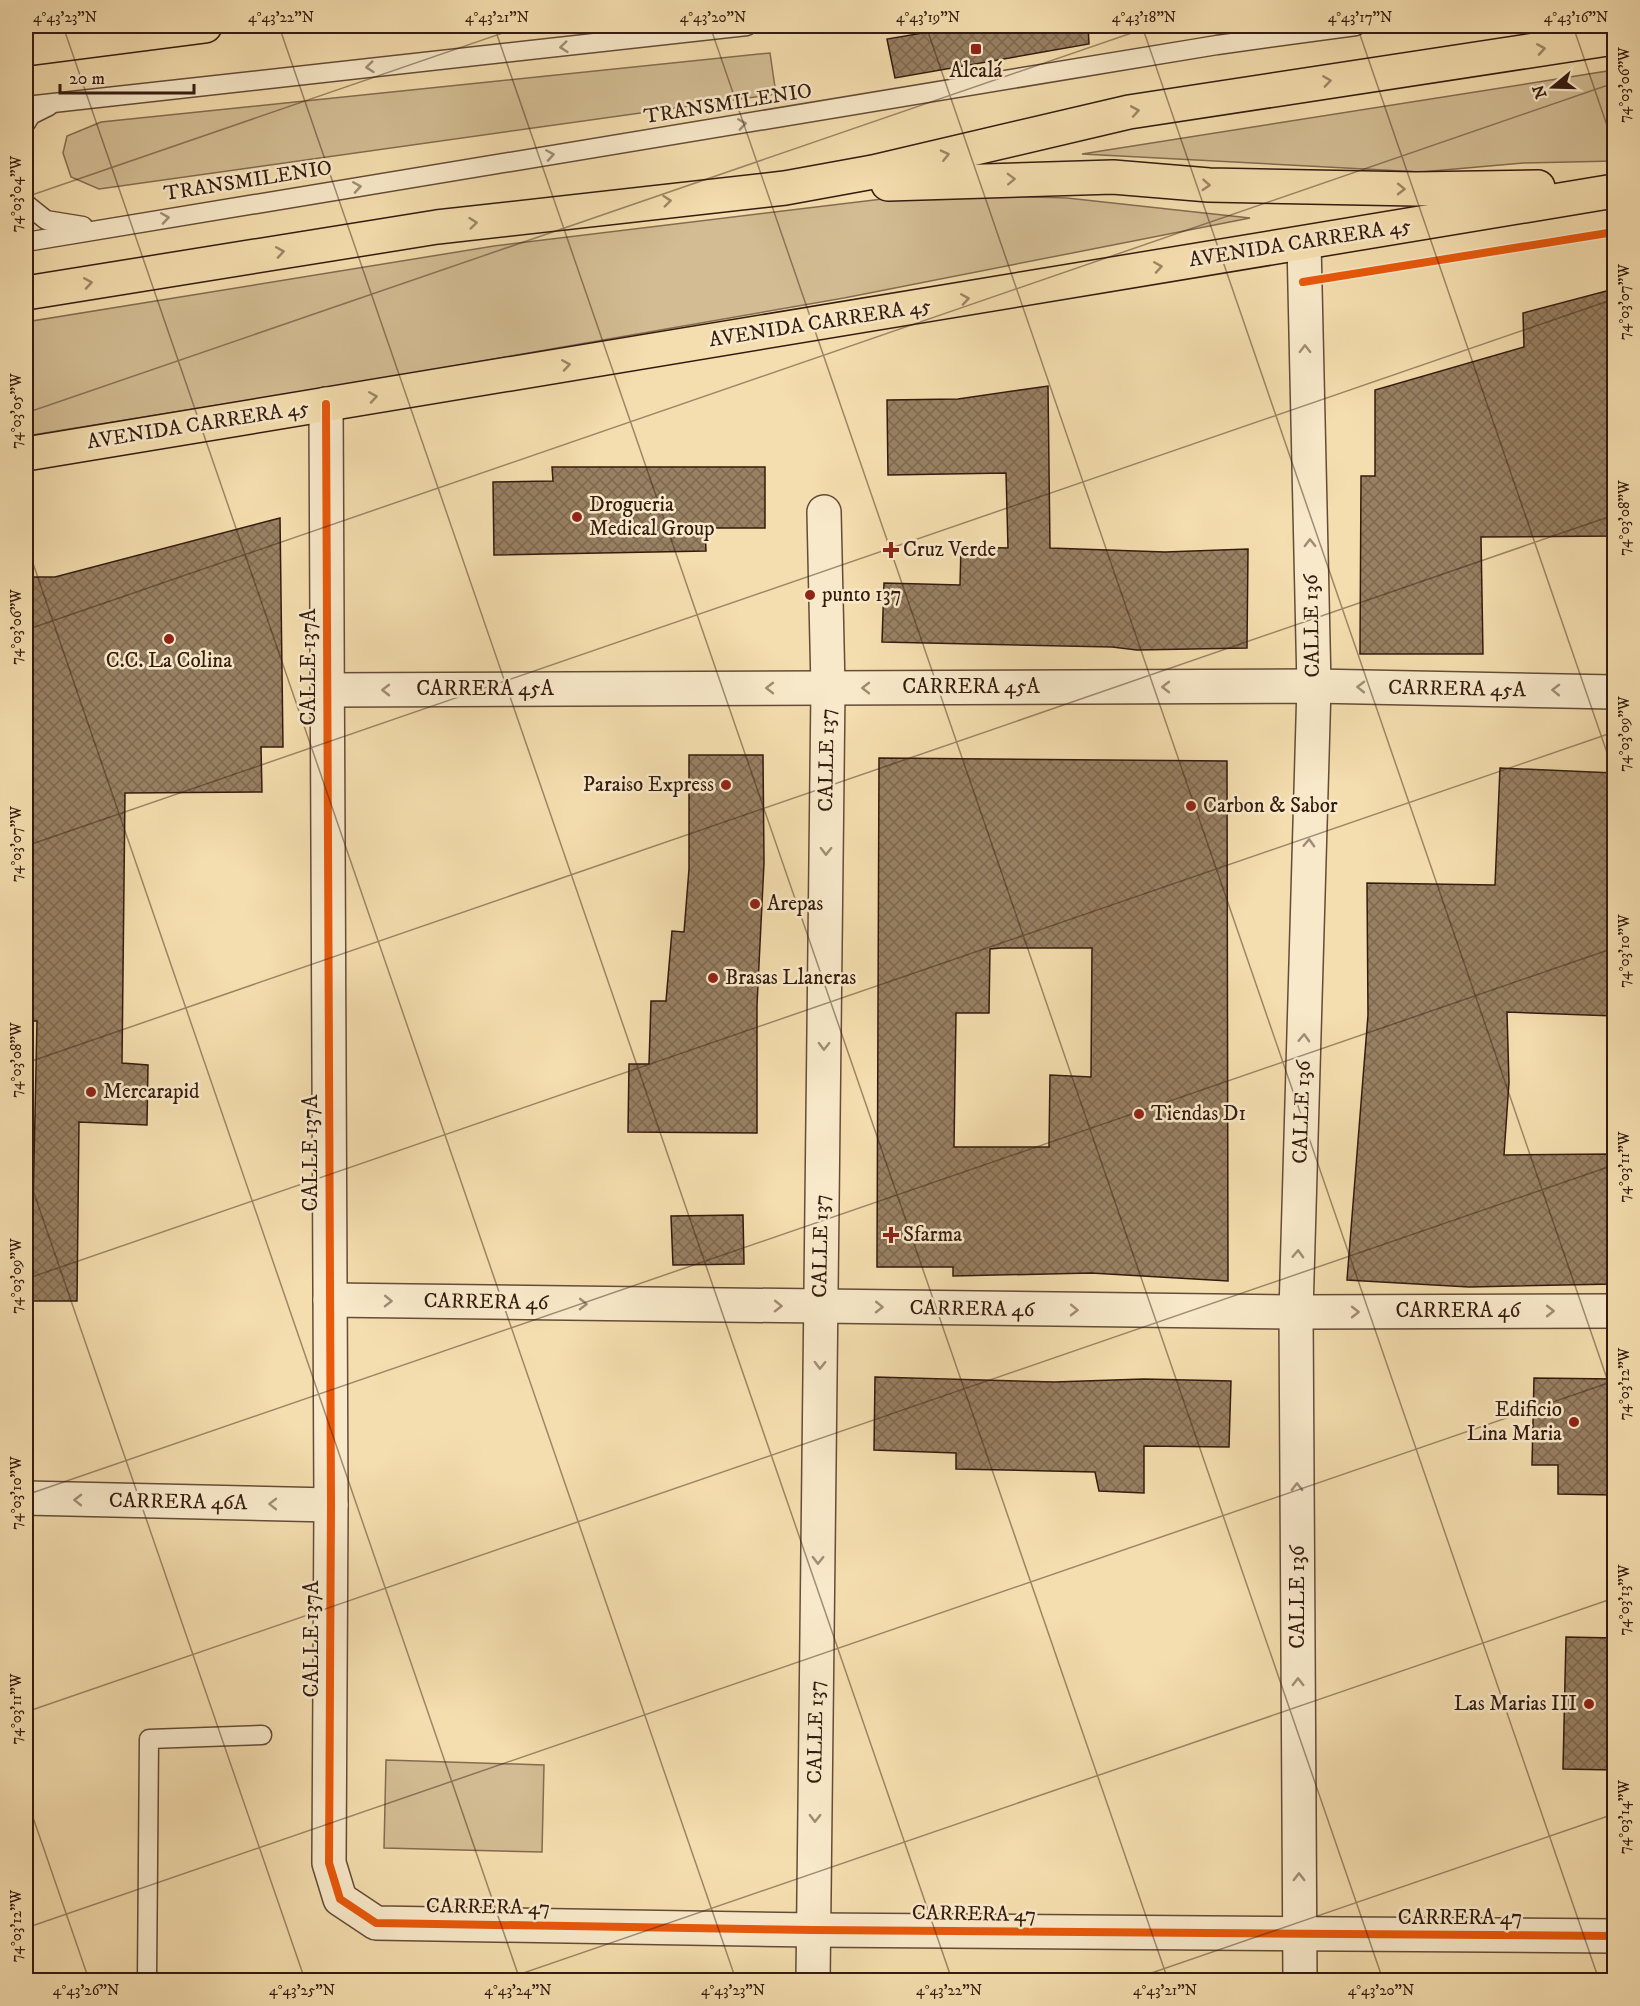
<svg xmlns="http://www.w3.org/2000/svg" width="1640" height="2006" font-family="'IM FELL DW Pica',serif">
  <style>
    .green { fill: #d3bc93; stroke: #846c51; stroke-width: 1.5 }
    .building { fill: url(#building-cross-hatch); stroke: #341b0f; stroke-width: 1.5; fill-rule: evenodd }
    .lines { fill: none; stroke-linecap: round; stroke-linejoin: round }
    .lane-casing { stroke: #644c37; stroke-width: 21 }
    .street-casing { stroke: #644c37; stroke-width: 36 }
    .highway-casing { stroke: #341b0f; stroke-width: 36 }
    .lane { stroke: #f8e9ca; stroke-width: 18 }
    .street { stroke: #f8e9ca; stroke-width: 33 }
    .highway { stroke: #f4ddae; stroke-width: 33 }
    .cycleway-casing { stroke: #f8e9ca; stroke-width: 11 }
    .cycleway { stroke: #e8590c; stroke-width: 8 }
    .oneway { stroke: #a08c76 }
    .oneway2 { stroke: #9e8666 }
    .ticks { fill: none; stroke: #341b0f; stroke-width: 1.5; stroke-opacity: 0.45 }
    .poi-dot { fill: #8f2418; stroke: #f8e9ca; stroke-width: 2 }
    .labels { text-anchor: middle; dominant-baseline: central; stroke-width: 5; stroke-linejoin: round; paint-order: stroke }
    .poi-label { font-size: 21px; fill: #341b0f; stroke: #f8e9ca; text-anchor: start }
    .street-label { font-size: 21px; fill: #341b0f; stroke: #f8e9ca }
    .neatline { fill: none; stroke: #341b0f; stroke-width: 2 }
    .ticks-label { font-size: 15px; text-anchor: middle; fill: #341b0f }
  </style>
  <defs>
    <pattern id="building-cross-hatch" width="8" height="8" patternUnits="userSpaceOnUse" patternTransform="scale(1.5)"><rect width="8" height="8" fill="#988062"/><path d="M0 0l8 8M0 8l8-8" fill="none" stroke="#7d684f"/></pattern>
  </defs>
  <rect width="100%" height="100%" fill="#f4ddae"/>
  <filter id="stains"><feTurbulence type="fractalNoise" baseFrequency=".00333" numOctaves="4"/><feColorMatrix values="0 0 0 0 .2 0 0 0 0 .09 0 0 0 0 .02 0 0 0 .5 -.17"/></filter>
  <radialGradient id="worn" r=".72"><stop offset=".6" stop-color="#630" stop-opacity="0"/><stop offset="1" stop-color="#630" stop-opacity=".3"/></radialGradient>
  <!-- green -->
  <g class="green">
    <polygon points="770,53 776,94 99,189 71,177 63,153 67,136 101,122"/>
    <polygon points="1614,70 1614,161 1523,163 1421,172 1082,154"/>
    <polygon points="924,194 1067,198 1250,218 844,298 356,383 26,436 26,322 494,246"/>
    <polygon points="386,1760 544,1765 542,1852 384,1848"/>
  </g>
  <!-- building -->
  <g class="building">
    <polygon points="964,26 1088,26 1089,44 895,78 887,39"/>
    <polygon points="1614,289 1614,536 1481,537 1483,654 1360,654 1361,476 1375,476 1375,390 1524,347 1523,313"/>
    <polygon points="1048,386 1050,548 1165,552 1248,549 1247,648 1137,650 1112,647 882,642 884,583 960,585 961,547 1008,548 1006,473 888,475 887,400 958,399"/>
    <polygon points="552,467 765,467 765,528 705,528 706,551 494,555 493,482 553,481"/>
    <polygon points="280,518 283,747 261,747 262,792 125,793 122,1063 148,1065 147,1125 79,1122 77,1301 31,1301 37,1021 32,1021 33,752 26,752 26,577 55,577"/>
    <polygon points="689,755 763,755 764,863 757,1005 757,1133 628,1132 629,1064 649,1064 651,1001 666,1001 672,931 684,932 689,869"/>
    <path d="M879 758 1227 761 1228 1281 1091 1273 953 1276V1267H877ZM1001 948H1092L1091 1077 1050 1075 1049 1147H954L956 1013H989L990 949Z"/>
    <polygon points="1500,768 1614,773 1614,1016 1507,1012 1509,1082 1504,1155 1614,1154 1614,1284 1469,1287 1347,1280 1368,1015 1367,883 1495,885"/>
    <polygon points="743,1215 744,1264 673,1265 671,1216"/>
    <polygon points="875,1377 1054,1382 1144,1379 1231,1381 1229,1447 1144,1446 1144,1493 1099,1491 1095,1472 956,1469 956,1453 874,1450"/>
    <polygon points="1534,1378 1614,1379 1614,1495 1558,1494 1558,1465 1532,1465"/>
    <polygon points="1566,1637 1614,1638 1614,1770 1563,1769"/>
  </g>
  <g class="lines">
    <!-- lane casing -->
    <g class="lane-casing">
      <g id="lane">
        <polyline points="26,106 747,26"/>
        <polyline points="26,123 31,115 49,106"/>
        <polyline points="26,204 46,220 83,226"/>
        <polyline points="26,242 1217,45 1356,26"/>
        <polyline points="147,1980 149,1739 262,1735"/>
      </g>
    </g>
    <!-- street casing -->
    <g class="street-casing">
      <g id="street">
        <polyline points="326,404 331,1505 329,1863 340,1899 376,1923 813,1930 1614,1936"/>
        <polyline points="327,690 1314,686 1614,692"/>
        <polyline points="330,1300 1296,1312 1614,1311"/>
        <polyline points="26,1498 331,1505"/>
        <polyline points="813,1980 828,688 824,512"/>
        <polyline points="1300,1980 1296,1312 1314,686 1304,243"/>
      </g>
    </g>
    <!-- highway casing -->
    <g class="highway-casing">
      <g id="highway">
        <polyline points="26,49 205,26"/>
        <polyline points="888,184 1113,177 1209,185 1416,189 1538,187"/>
        <polyline points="26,293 437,227 785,188 873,172 1129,112 1614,38"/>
        <polyline points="26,454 1614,191"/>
      </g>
    </g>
    <!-- lane -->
    <use href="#lane" class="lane"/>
    <!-- street -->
    <use href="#street" class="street"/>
    <!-- highway -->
    <use href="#highway" class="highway"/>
    <!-- cycleway casing -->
    <g class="cycleway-casing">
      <g id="cycleway">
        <polyline points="1303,282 1614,232"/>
        <polyline points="326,404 331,1505 329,1863 340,1899 376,1923 813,1930 1614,1936"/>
      </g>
    </g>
    <!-- cycleway -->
    <use href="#cycleway" class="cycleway"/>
  </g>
  <!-- one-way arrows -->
  <defs><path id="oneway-chevron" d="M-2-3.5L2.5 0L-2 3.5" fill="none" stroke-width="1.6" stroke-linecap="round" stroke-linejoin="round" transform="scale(1.5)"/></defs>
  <g class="oneway">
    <use href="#oneway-chevron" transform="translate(564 47) rotate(174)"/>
    <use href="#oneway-chevron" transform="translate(370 67) rotate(174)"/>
    <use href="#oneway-chevron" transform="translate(742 124) rotate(-9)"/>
    <use href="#oneway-chevron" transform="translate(550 155) rotate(-9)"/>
    <use href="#oneway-chevron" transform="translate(357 187) rotate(-9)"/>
    <use href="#oneway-chevron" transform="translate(165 218) rotate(-9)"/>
    <use href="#oneway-chevron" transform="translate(1305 349) rotate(-91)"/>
    <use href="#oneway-chevron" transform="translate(1310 543) rotate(-91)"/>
    <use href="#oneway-chevron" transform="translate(1166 687) rotate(180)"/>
    <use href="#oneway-chevron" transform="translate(1361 687) rotate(-179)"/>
    <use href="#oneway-chevron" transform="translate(770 688) rotate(180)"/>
    <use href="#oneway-chevron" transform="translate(866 688) rotate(180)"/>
    <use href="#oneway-chevron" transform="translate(386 690) rotate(180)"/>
    <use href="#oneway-chevron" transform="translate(1556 690) rotate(-179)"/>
    <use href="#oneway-chevron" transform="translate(1309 843) rotate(-88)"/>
    <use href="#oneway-chevron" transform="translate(826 851) rotate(91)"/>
    <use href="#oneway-chevron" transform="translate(1304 1038) rotate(-88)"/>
    <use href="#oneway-chevron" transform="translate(824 1046) rotate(91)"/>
    <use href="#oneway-chevron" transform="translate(1298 1254) rotate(-88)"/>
    <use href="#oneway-chevron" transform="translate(388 1301) rotate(1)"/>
    <use href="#oneway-chevron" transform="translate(583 1304) rotate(1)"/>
    <use href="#oneway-chevron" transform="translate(778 1306) rotate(1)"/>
    <use href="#oneway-chevron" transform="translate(879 1307) rotate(1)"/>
    <use href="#oneway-chevron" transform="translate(1074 1310) rotate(1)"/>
    <use href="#oneway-chevron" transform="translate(1550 1311)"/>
    <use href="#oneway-chevron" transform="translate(1355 1312)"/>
    <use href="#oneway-chevron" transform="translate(820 1365) rotate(91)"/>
    <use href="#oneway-chevron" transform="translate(1297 1487) rotate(-90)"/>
    <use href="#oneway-chevron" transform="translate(78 1500) rotate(-179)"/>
    <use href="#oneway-chevron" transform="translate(273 1504) rotate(-179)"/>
    <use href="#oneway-chevron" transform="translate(818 1560) rotate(91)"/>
    <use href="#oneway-chevron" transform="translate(1298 1682) rotate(-90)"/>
    <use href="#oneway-chevron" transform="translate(815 1818) rotate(91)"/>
    <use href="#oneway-chevron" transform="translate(1299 1877) rotate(-90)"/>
  </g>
  <g class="oneway2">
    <use href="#oneway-chevron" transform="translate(1541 49) rotate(-9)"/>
    <use href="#oneway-chevron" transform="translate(1327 81) rotate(-8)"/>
    <use href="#oneway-chevron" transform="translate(1135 111) rotate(-10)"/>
    <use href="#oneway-chevron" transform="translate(945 155) rotate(-13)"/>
    <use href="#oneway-chevron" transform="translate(1011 179) rotate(-2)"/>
    <use href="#oneway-chevron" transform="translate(1206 185) rotate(4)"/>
    <use href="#oneway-chevron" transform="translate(1401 189) rotate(1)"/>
    <use href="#oneway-chevron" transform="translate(667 201) rotate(-6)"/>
    <use href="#oneway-chevron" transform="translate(473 223) rotate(-6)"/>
    <use href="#oneway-chevron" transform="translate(280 252) rotate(-9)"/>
    <use href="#oneway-chevron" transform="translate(1158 267) rotate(-9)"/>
    <use href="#oneway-chevron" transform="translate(88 283) rotate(-9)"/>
    <use href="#oneway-chevron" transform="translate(965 299) rotate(-9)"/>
    <use href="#oneway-chevron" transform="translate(566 365) rotate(-9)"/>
    <use href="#oneway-chevron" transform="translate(373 397) rotate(-9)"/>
  </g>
  <!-- ticks -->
  <path class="ticks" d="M63 26 736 1980M279 26 952 1980M494 26 1168 1980M710 26 1383 1980M926 26 1599 1980M1142 26 1614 1399M1357 26 1614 773M1573 26 1614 146M26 197 523 26M26 413 1152 26M26 543 520 1980M26 630 1614 83M26 846 1614 299M26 1063 1614 515M26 1170 305 1980M26 1279 1614 732M26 1495 1614 948M26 1712 1614 1165M26 1797 89 1980M26 1928 1614 1381M503 1980 1614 1598M1131 1980 1614 1814"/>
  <!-- markers -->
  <g class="poi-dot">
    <rect x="970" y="43" width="12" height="12" rx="3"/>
    <circle cx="577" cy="517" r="6"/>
    <path d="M888 541h6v6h6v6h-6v6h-6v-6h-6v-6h6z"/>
    <circle cx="810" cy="595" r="6"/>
    <circle cx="169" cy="639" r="6"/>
    <circle cx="726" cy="785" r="6"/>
    <circle cx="1191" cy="806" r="6"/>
    <circle cx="755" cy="904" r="6"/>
    <circle cx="713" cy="978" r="6"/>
    <circle cx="91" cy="1092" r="6"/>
    <circle cx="1139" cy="1114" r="6"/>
    <path d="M888 1226h6v6h6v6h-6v6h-6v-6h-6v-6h6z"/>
    <circle cx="1574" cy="1422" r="6"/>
    <circle cx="1589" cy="1704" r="6"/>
  </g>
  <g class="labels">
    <!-- poi labels -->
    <g class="poi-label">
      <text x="976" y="71" text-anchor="middle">Alcalá</text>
      <text x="589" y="505">Drogueria<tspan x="589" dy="24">Medical Group</tspan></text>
      <text x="903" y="550">Cruz Verde</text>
      <text x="822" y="595">punto 137</text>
      <text x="169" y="661" text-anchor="middle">C.C. La Colina</text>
      <text x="714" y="785" text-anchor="end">Paraiso Express</text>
      <text x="1203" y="806">Carbon &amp; Sabor</text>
      <text x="767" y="904">Arepas</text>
      <text x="725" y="978">Brasas Llaneras</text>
      <text x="103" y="1092">Mercarapid</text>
      <text x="1151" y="1114">Tiendas D1</text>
      <text x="903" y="1235">Sfarma</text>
      <text x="1562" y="1410" text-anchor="end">Edificio<tspan x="1562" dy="24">Lina Maria</tspan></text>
      <text x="1577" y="1704" text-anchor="end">Las Marias III</text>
    </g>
    <!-- street labels -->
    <g class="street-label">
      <text transform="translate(728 104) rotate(-9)">TRANSMILENIO</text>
      <text transform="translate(248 181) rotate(-9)">TRANSMILENIO</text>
      <text transform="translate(1300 243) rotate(-9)">AVENIDA CARRERA 45</text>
      <text transform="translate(820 323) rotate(-9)">AVENIDA CARRERA 45</text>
      <text transform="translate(198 425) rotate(-9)">AVENIDA CARRERA 45</text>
      <text transform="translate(1312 626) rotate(-91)">CALLE 136</text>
      <text transform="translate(309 667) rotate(-90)">CALLE 137A</text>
      <text x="971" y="687">CARRERA 45A</text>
      <text x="485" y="689">CARRERA 45A</text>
      <text transform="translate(1457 689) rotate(1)">CARRERA 45A</text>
      <text transform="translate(827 760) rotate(-89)">CALLE 137</text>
      <text transform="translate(1302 1112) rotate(-88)">CALLE 136</text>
      <text transform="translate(311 1153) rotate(-90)">CALLE 137A</text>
      <text transform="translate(821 1246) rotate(-89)">CALLE 137</text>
      <text transform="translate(486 1302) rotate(1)">CARRERA 46</text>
      <text transform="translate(972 1309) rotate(1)">CARRERA 46</text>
      <text x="1458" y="1311">CARRERA 46</text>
      <text transform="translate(178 1502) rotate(1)">CARRERA 46A</text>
      <text transform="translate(1298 1597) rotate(-90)">CALLE 136</text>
      <text transform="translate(312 1639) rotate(-90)">CALLE 137A</text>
      <text transform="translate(816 1732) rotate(-89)">CALLE 137</text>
      <text transform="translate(488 1907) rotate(1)">CARRERA 47</text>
      <text transform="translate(974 1914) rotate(1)">CARRERA 47</text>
      <text x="1460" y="1918">CARRERA 47</text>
    </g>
  </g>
  <!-- margin -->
  <rect width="1640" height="2006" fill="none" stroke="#f4ddae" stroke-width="66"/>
  <!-- north arrow -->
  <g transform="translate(1553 87) rotate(251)" stroke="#f8e9ca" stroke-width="4.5" paint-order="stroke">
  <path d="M0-4.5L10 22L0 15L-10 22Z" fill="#341b0f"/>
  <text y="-9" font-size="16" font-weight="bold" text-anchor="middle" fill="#341b0f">N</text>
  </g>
  <!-- scale -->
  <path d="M60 84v9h134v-9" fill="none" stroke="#341b0f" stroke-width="3"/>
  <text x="69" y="84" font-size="18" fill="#341b0f" stroke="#f8e9ca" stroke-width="4.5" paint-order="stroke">20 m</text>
  <rect x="33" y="33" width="1574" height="1940" class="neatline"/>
  <g class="ticks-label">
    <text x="65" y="22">4°43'23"N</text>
    <text x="281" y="22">4°43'22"N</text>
    <text x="497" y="22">4°43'21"N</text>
    <text x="713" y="22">4°43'20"N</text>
    <text x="928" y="22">4°43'19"N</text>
    <text x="1144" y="22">4°43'18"N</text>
    <text x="1360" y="22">4°43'17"N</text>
    <text x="1576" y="22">4°43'16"N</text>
    <text transform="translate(1624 85) rotate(-90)" y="5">74°03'06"W</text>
    <text transform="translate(16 194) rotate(-90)" y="5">74°03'04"W</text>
    <text transform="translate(1624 302) rotate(-90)" y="5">74°03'07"W</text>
    <text transform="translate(16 411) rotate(-90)" y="5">74°03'05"W</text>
    <text transform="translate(1624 518) rotate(-90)" y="5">74°03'08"W</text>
    <text transform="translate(16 627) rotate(-90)" y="5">74°03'06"W</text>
    <text transform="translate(1624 734) rotate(-90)" y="5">74°03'09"W</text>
    <text transform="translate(16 844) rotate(-90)" y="5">74°03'07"W</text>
    <text transform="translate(1624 951) rotate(-90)" y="5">74°03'10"W</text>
    <text transform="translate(16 1060) rotate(-90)" y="5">74°03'08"W</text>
    <text transform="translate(1624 1167) rotate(-90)" y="5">74°03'11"W</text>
    <text transform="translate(16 1276) rotate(-90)" y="5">74°03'09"W</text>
    <text transform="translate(1624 1384) rotate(-90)" y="5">74°03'12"W</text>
    <text transform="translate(16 1493) rotate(-90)" y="5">74°03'10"W</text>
    <text transform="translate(1624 1600) rotate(-90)" y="5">74°03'13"W</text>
    <text transform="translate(16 1709) rotate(-90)" y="5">74°03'11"W</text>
    <text transform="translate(1624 1817) rotate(-90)" y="5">74°03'14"W</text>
    <text transform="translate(16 1926) rotate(-90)" y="5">74°03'12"W</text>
    <text x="86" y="1995">4°43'26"N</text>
    <text x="302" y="1995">4°43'25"N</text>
    <text x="518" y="1995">4°43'24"N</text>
    <text x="733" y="1995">4°43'23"N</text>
    <text x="949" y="1995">4°43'22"N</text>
    <text x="1165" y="1995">4°43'21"N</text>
    <text x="1381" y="1995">4°43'20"N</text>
  </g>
  <rect width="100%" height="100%" filter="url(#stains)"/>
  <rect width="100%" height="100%" fill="url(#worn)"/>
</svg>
